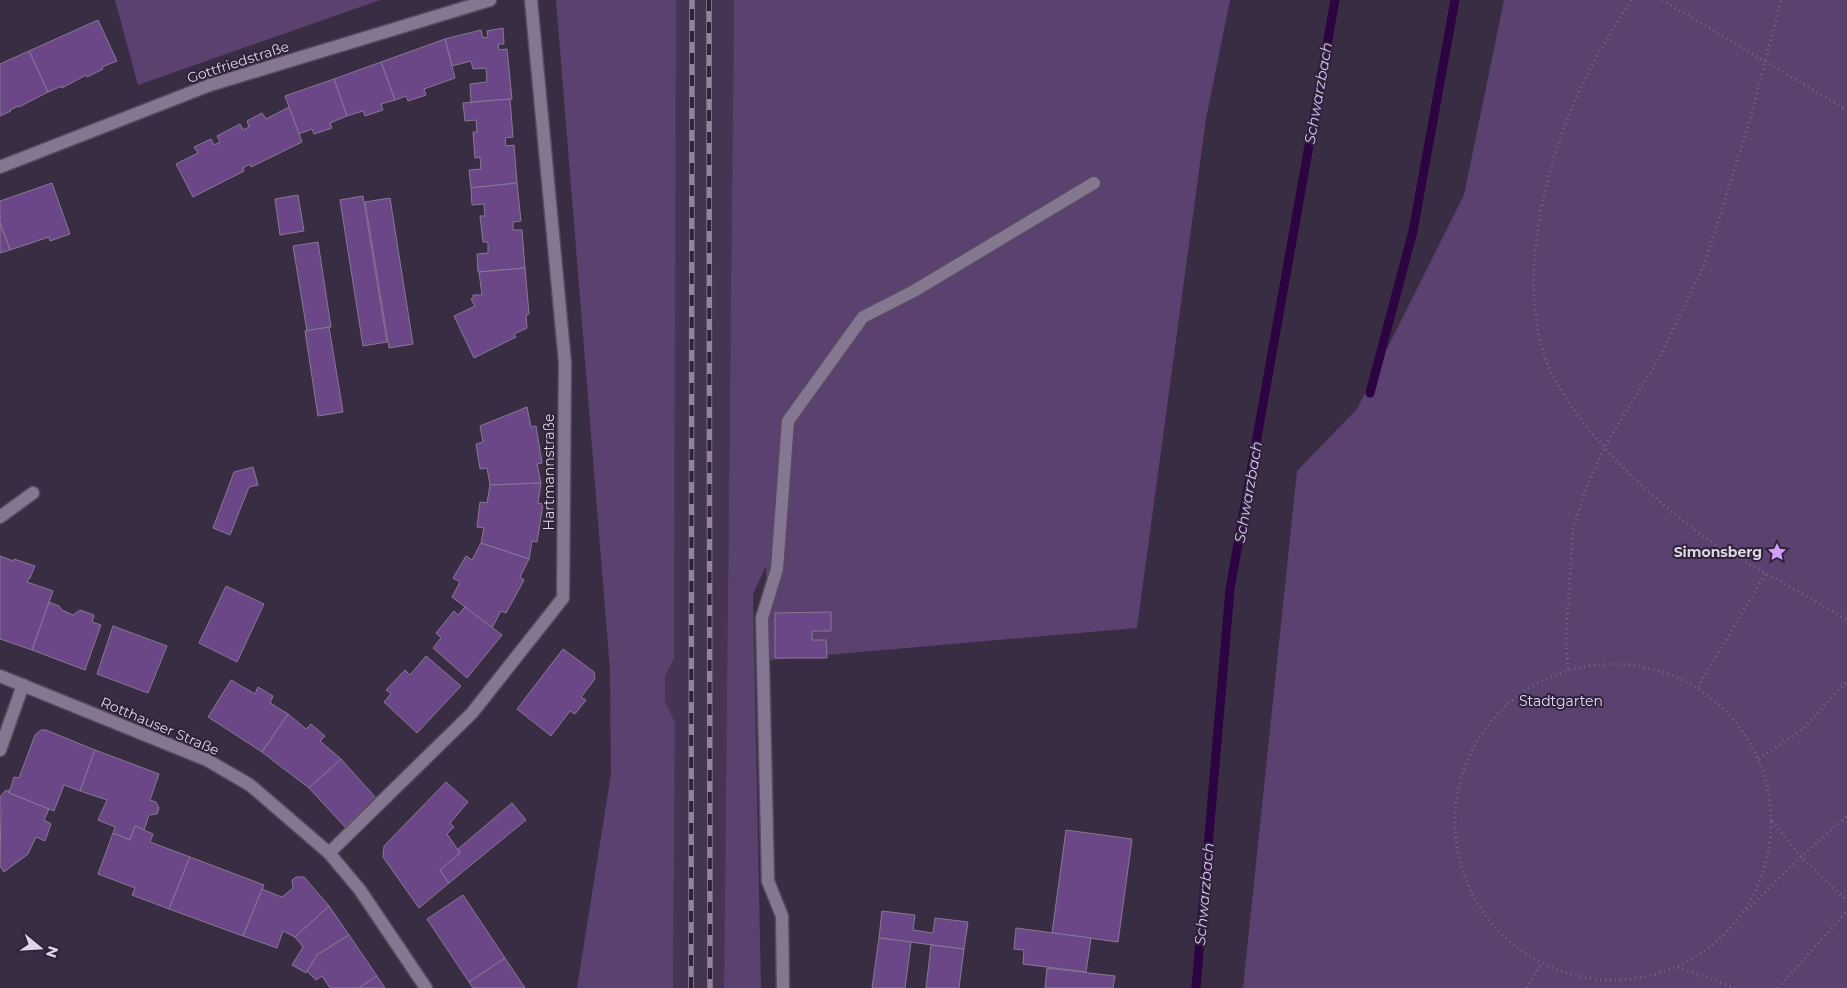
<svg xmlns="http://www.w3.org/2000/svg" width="1847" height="988" font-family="Montserrat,sans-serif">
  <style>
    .built { fill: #453552 }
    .green { fill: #5b4170 }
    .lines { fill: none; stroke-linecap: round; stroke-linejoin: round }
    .stream { stroke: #2b0441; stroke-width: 9 }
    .building { fill: #6b4787; stroke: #877994 }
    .service-casing { stroke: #564b5e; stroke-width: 15 }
    .minor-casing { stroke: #564b5e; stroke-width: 15 }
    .secondary-casing { stroke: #564b5e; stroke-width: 15 }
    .path { stroke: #73697d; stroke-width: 3; stroke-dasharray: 1 4; stroke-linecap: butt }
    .service { stroke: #857792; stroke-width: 12 }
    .minor { stroke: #857792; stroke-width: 12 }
    .secondary { stroke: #857792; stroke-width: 12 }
    .rail-casing { stroke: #8f8699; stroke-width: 5.5 }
    .rail { stroke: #2f2339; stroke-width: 4; stroke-dasharray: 11; stroke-linecap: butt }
    .labels { text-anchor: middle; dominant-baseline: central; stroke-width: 4; stroke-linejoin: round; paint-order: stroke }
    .street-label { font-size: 14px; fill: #ddd6e5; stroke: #2f2339 }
    .poi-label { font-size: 14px; font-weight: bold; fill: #ddd6e5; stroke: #2f2339; text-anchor: end }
    .park-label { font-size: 14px; fill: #e8d4fa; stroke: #2f2339 }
    .water-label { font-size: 15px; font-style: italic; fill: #dec0f8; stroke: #2f2339 }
  </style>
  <rect width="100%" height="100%" fill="#392d44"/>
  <!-- built -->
  <polygon class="built" points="675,0 734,0 724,988 673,988 675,723 665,701 665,676 674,658"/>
  <!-- green -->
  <g class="green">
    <polygon points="115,0 380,0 138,85"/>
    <polygon points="556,0 676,0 674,658 665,676 665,701 675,723 673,988 577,988 611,774 610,670"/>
    <polygon points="734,0 1230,0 1206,119 1137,628 769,660 766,566 753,594 761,988 724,988"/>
    <polygon points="1504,0 1847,0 1847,988 1243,988 1297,471 1357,409 1464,195"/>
  </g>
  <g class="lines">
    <!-- stream -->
    <g class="stream">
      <polyline points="1370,393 1413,231 1455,0"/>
      <polyline points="1196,988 1230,589 1335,0"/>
    </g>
  </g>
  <!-- building -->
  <g class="building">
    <polygon points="98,20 117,61 102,67 103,69 87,77 86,75 62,88 62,86 48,92 29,51"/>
    <polygon points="503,28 504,44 498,44 499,50 507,49 512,99 471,102 470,84 487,82 486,68 473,69 471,61 452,66 445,39 481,30 483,38 488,37 487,31"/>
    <polygon points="445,39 455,78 424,89 426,95 408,101 406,96 395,100 381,62"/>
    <polygon points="29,51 48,92 19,107 18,106 10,110 11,111 0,116 0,64"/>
    <polygon points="381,62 395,100 381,104 383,110 365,116 363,111 347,116 334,79"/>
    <polygon points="334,79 347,116 330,123 332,128 314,134 312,129 299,134 285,96"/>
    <polygon points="510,99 513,137 505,138 506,146 514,145 517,183 471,188 469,170 481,169 480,157 475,158 473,132 477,132 476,120 465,121 463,103"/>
    <polygon points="289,107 302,142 251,167 250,164 243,168 244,171 193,197 176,164 198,153 194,147 211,139 214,145 220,142 217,136 240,124 243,130 249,127 247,121 262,113 266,119"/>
    <polygon points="52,183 70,234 50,241 49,237 10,250 0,223 0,201"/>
    <polygon points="517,183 521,221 513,222 513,230 522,230 525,268 478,272 477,254 488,253 488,244 487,242 483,242 480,216 485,216 484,204 472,205 471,188"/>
    <polygon points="298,195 304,231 280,235 275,199"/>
    <polygon points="363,196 387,342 363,346 340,200"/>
    <polygon points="390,198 413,344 389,348 365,202"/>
    <polygon points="0,223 10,250 0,253"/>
    <polygon points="318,242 331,327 307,331 293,246"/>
    <polygon points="525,268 529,314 526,315 527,328 514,334 516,337 474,358 454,316 475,306 471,299 473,298 473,295 482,295 479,272"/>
    <polygon points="329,327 343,412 318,416 305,331"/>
    <polygon points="527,407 531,427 536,426 542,463 537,464 541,483 490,485 487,468 480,469 476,444 483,442 480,426"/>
    <polygon points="253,467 258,485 249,487 230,535 213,528 234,472"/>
    <polygon points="541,483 538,503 543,504 537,542 532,541 529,559 481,543 484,528 477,527 480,502 487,503 490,485"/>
    <polygon points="481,543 529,559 520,577 524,580 506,613 501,611 492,628 452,597 460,582 453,578 466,556 472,560"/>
    <polygon points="0,556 13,561 14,559 35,566 30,578 29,578 27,582 53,591 32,650 0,639"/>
    <polygon points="226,586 264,604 237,662 199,643"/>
    <polygon points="49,602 59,606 62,610 73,615 80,610 94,615 92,622 101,625 85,670 32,650"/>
    <polygon points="465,607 502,635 467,678 433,648 441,638 436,633 454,611 458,615"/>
    <polygon points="831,612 831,631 812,631 812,640 826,640 827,658 775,658 775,613"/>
    <polygon points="113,626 167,646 148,693 97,674"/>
    <polygon points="563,649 594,672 595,679 581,697 586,700 575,714 570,711 551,736 517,709"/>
    <polygon points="426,656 461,686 417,733 384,702 391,694 386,690 405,670 410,675"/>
    <polygon points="231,680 255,694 258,687 273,696 270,703 288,714 262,752 208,717"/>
    <polygon points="288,714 306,729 311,724 325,736 320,741 341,759 309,788 262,752"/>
    <polygon points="41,730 46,730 95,750 80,791 64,785 54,811 9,793 14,777 19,778 35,735"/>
    <polygon points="95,750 159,774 150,800 156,802 159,808 157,814 149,815 144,830 135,826 130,840 113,833 115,827 98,820 107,800 80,791"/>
    <polygon points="341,759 376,798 345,827 309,788"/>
    <polygon points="446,782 468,802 450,823 454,827 447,834 460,853 440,870 449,883 419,908 383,857 384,846"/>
    <polygon points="9,790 9,793 49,809 44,820 51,824 45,841 36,837 28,854 4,872 0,866 1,809 0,808 0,797 5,791"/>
    <polygon points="512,803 526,820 449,883 440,870 460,853 458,849"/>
    <polygon points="135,826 153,834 150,842 190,857 169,909 132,895 135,888 98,874 113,833 130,840"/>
    <polygon points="1066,830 1132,839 1118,942 1052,933"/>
    <polygon points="190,857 264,885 243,936 169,909"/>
    <polygon points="296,877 304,877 329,906 295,937 283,931 277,948 243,936 262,889 282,897 293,888 292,880"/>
    <polygon points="463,895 505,958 469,982 427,919"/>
    <polygon points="329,906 349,935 317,955 306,973 292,965 303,947 295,937"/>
    <polygon points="882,911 915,915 913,930 933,933 935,918 968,922 964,949 879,938"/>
    <polygon points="1016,928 1091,938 1086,972 1023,964 1024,950 1014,949"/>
    <polygon points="349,935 377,976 359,988 330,988 322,976 316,980 307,971 317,955"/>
    <polygon points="879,938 911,942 905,988 872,988"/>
    <polygon points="931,945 964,949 959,988 926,988"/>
    <polygon points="505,958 525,988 473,988 469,982"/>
    <polygon points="1047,968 1115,976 1113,988 1045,988"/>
    <polygon points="377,976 385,988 359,988"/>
  </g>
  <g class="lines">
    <!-- service casing -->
    <g class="service-casing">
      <g id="service">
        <polyline points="0,517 33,493"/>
        <polyline points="783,988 782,916 768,881 762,618 777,569 788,421 863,317 914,291 1094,183"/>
      </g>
    </g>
    <!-- minor casing -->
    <g class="minor-casing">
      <g id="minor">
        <polyline points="0,167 210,85 490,0"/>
        <polyline points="0,750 23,685"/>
        <polyline points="329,853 472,713 563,598 565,363 531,0"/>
      </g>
    </g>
    <!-- secondary casing -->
    <g class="secondary-casing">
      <polyline id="secondary" points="0,676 207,760 250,785 329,853 360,890 426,988"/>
    </g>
    <!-- path -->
    <g class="path">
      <path d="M1631 0C1611 32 1590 65 1575 100 1542 177 1513 297 1553 376 1584 436 1655 503 1710 541 1723 550 1738 557 1751 565 1783 583 1815 601 1847 620"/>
      <polyline points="1662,0 1847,110"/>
      <circle cx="1613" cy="822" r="158"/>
      <polyline points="1568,669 1566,638 1573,530 1586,488 1605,446 1661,355 1704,265 1750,120 1781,0"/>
      <polyline points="1698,687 1766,573"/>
      <polyline points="1759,759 1804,728 1847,681"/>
      <polyline points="1772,821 1801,857 1847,901"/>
      <polyline points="1747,910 1801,857 1847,816"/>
      <polyline points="1678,967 1735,988"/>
      <polyline points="1527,988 1541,964"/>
      <polyline points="1778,988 1847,911"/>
    </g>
    <!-- service -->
    <use href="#service" class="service"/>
    <!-- minor -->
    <use href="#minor" class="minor"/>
    <!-- secondary -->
    <use href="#secondary" class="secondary"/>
    <!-- rail casing -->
    <g class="rail-casing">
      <g id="rail">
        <polyline points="709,0 710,988"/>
        <polyline points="691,988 692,0"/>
      </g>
    </g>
    <!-- rail -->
    <use href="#rail" class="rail"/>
  </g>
  <!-- icons -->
  <defs>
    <g id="sight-bare" transform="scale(1.5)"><path d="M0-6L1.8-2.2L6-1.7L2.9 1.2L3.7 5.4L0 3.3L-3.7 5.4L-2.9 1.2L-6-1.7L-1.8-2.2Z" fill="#d29dfd" stroke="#2f2339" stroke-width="2.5" paint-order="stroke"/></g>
  </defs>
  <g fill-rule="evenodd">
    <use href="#sight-bare" x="1777" y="552"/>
  </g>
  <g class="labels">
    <!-- street labels -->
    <g class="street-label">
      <text transform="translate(238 62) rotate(-18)">Gottfriedstraße</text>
      <text transform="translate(549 472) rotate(-90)">Hartmannstraße</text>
      <text transform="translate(160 726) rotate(23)">Rotthauser Straße</text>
    </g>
    <!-- poi labels -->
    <g class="poi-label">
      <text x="1762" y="552">Simonsberg</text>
    </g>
    <!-- park labels -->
    <g class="park-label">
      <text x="1561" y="701">Stadtgarten</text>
    </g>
    <!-- water labels -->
    <g class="water-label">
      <text transform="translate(1318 93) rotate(-80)">Schwarzbach</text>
      <text transform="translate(1248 492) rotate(-80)">Schwarzbach</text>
      <text transform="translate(1204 894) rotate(-85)">Schwarzbach</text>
    </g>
  </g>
  <!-- north arrow -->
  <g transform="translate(40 948) rotate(108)" stroke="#2f2339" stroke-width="4" paint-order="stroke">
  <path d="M0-4L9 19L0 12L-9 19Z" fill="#ddd6e5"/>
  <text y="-8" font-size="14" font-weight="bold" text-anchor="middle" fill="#ddd6e5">N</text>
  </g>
</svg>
